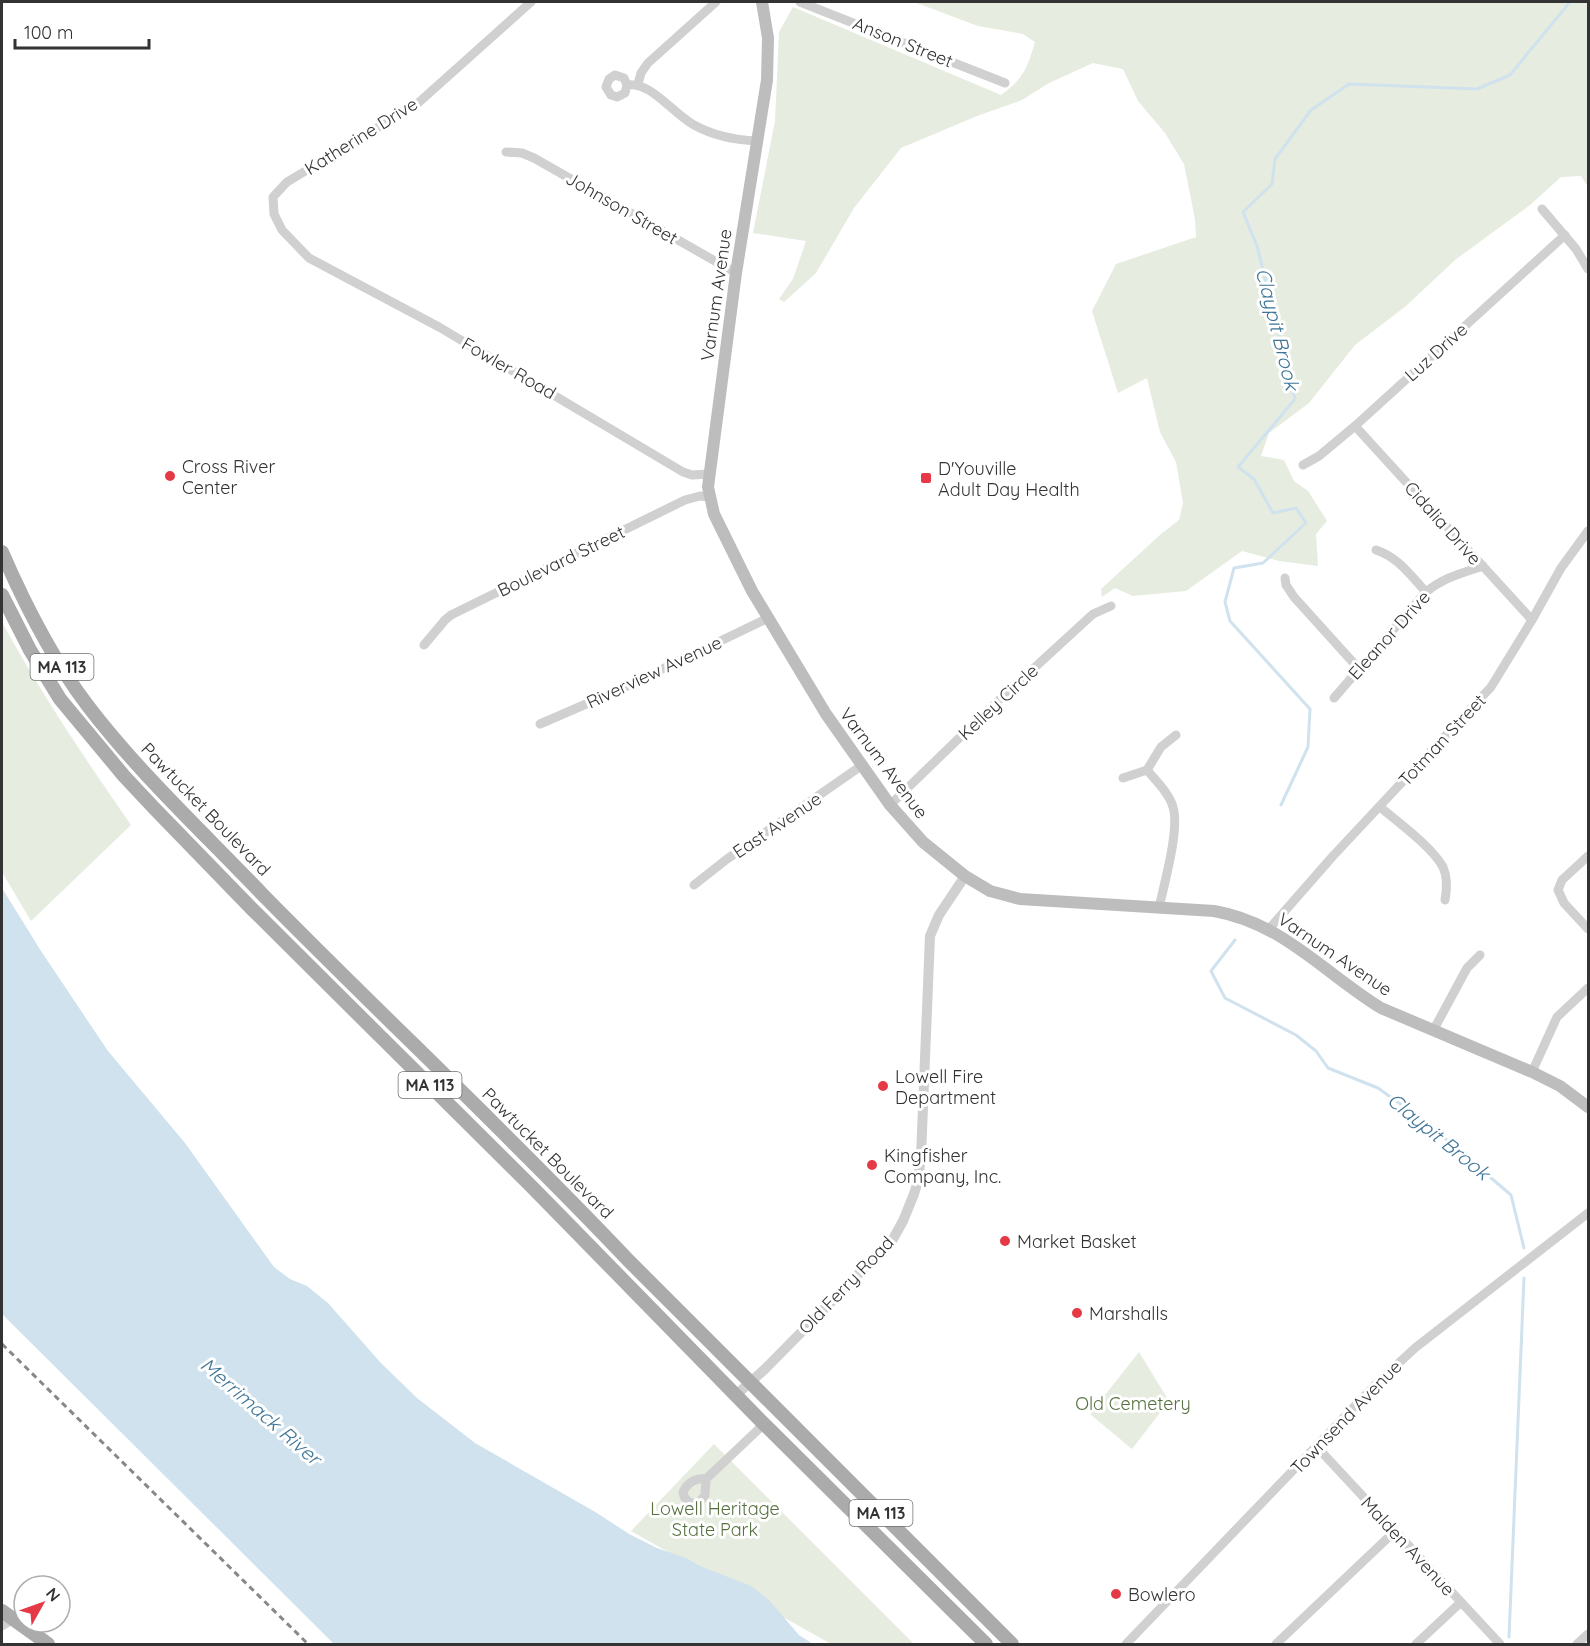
<svg xmlns="http://www.w3.org/2000/svg" width="1590" height="1646" font-family="Quicksand,sans-serif">
  <style>
    .green { fill: #e6ecdf }
    .water { fill: #cfe2ee }
    .lines { fill: none; stroke-linecap: round; stroke-linejoin: round }
    .stream { stroke: #cfe2ee; stroke-width: 3 }
    .minor { stroke: #d0d0d0; stroke-width: 9 }
    .tertiary { stroke: #d0d0d0; stroke-width: 10 }
    .secondary { stroke: #bdbdbd; stroke-width: 12 }
    .primary { stroke: #ababab; stroke-width: 14 }
    .rail { stroke: #888; stroke-width: 3; stroke-dasharray: 6 4.5; stroke-linecap: butt }
    .poi-dot { fill: #e63946; stroke: #fff; stroke-width: 2 }
    .labels { text-anchor: middle; dominant-baseline: central; stroke-width: 6; stroke-linejoin: round; paint-order: stroke }
    .shield { fill: #fff; stroke: #707070; stroke-width: 1.5 }
    .shield-label { font-size: 16px; font-weight: bold; fill: #333 }
    .street-label { font-size: 18px; fill: #333; stroke: #fff }
    .poi-label { font-size: 18px; fill: #333; stroke: #fff; text-anchor: start }
    .park-label { font-size: 18px; fill: #56703f; stroke: #fff }
    .water-label { font-size: 20px; font-style: italic; fill: #3f7597; stroke: #fff }
  </style>
  <rect width="100%" height="100%" fill="#fff"/>
  <!-- green -->
  <g class="green">
    <path d="M914 2H1588V187L1581 176 1561 177 1530 205 1455 260 1406 306 1355 345 1309 403 1269 433 1261 456 1284 460 1294 481 1308 491 1327 521 1316 534 1318 566 1279 561 1242 551 1186 591 1133 596 1115 588 1102 597 1101 589 1161 534 1179 520 1183 503 1176 462 1160 432 1147 378 1118 393 1092 311 1116 264 1196 237 1195 219 1184 164 1165 133 1138 101 1123 69 1093 63 1049 83 1022 100 977 116 901 148 854 208 816 273 784 302 779 299 793 279 806 241 753 233 775 121 779 32 793 7 1001 95C1023 79 1027 69 1035 42L1023 34 978 26Z"/>
    <path d="M2 622C40 692 85 759 131 825L31 921 2 872Z"/>
    <polygon points="1139,1352 1169,1401 1132,1449 1090,1414"/>
    <polygon points="714,1444 914,1644 831,1644 631,1531"/>
  </g>
  <!-- water -->
  <polygon class="water" points="2,888 41,951 108,1051 185,1143 274,1267 290,1279 307,1286 328,1303 380,1362 417,1398 475,1443 597,1513 629,1534 657,1548 686,1558 700,1566 751,1586 769,1600 799,1635 813,1644 334,1644 2,1314"/>
  <g class="lines">
    <!-- stream -->
    <g class="stream">
      <polyline points="1281,805 1308,747 1310,709 1230,621 1225,602 1234,568 1263,563 1306,523 1296,508 1273,513 1254,479 1238,467 1295,399 1257,246 1243,212 1272,184 1275,159 1311,110 1349,84 1477,89 1510,75 1570,2"/>
      <polyline points="1235,940 1211,971 1225,998 1296,1035 1316,1051 1328,1068 1378,1088 1428,1124 1511,1195 1524,1248"/>
      <polyline points="1509,1637 1524,1278"/>
    </g>
    <!-- minor -->
    <g class="minor">
      <polyline points="531,2 417,104 287,182 273,197 274,214 282,230 309,258 439,327 683,472 692,475 709,474"/>
      <polyline points="800,2 1005,83"/>
      <polyline points="638,84 641,73 648,63 716,2"/>
      <path d="M627 85 624 78 615 75 609 79 606 87 611 95 617 97 625 93 627 85C651 81 673 114 694 125 714 136 735 140 757 141"/>
      <polyline points="506,152 522,153 534,158 736,273"/>
      <polyline points="1542,209 1576,249 1588,269"/>
      <polyline points="1355,426 1532,620"/>
      <polyline points="1303,465 1319,456 1355,426 1565,235"/>
      <path d="M1376 550C1398 557 1410 575 1426 592"/>
      <polyline points="1285,578 1286,585 1294,597 1359,669"/>
      <polyline points="424,645 445,620 451,615 685,500 700,496 710,497"/>
      <path d="M1334 698 1425 593C1442 578 1462 573 1483 566"/>
      <polyline points="540,724 623,688 768,618"/>
      <path d="M1147 770C1156 781 1169 793 1173 807 1180 829 1164 884 1159 908"/>
      <polyline points="1123,778 1147,770 1161,747 1176,735"/>
      <polyline points="890,805 985,713 1093,614 1111,606"/>
      <path d="M1380 807C1398 822 1432 847 1443 867 1448 878 1447 889 1445 900"/>
      <polyline points="1588,856 1562,880 1558,890 1564,903 1588,929"/>
      <polyline points="694,885 727,859 861,766"/>
      <polyline points="1269,929 1333,856 1491,687 1532,620 1561,568 1588,531"/>
      <polyline points="1433,1031 1467,968 1480,955"/>
      <polyline points="1532,1072 1557,1017 1588,988"/>
      <polyline points="1317,1447 1500,1644"/>
      <path d="M706 1479C695 1478 688 1482 683 1492 684 1500 690 1505 699 1503L705 1495 706 1479 764 1424"/>
      <polyline points="2,1626 12,1620"/>
      <polyline points="1126,1644 1376,1384 1415,1348 1588,1213"/>
      <polyline points="1276,1644 1394,1532"/>
      <polyline points="1416,1644 1460,1603"/>
      <polyline points="1577,1644 1588,1634"/>
    </g>
    <!-- tertiary -->
    <polyline class="tertiary" points="736,1395 765,1369 893,1239 903,1221 914,1194 918,1181 921,1156 930,936 939,915 965,876"/>
    <!-- secondary -->
    <path class="secondary" d="M762 2 768 38 767 80 736 273 708 487 714 514 752 591 826 714 890 805 923 842 965 876 990 891 1020 899 1214 911C1283 923 1324 973 1381 1008L1532 1072 1560 1086 1588 1107"/>
    <!-- primary -->
    <g class="primary">
      <path d="M2 552C25 605 52 659 88 706 140 774 204 833 263 895 384 1018 510 1135 628 1260L1012 1644"/>
      <polyline points="2,595 30,650 60,699 124,776 154,808 254,911 534,1189 764,1424 986,1644"/>
      <polyline points="2,1611 48,1644"/>
    </g>
    <!-- rail -->
    <polyline class="rail" points="2,1344 308,1644"/>
  </g>
  <!-- markers -->
  <g class="poi-dot">
    <circle cx="170" cy="476" r="6"/>
    <rect x="920" y="472" width="12" height="12" rx="3"/>
    <circle cx="883" cy="1086" r="6"/>
    <circle cx="872" cy="1165" r="6"/>
    <circle cx="1005" cy="1241" r="6"/>
    <circle cx="1077" cy="1313" r="6"/>
    <circle cx="1116" cy="1594" r="6"/>
  </g>
  <g class="labels">
    <!-- shield labels -->
    <g class="shield">
      <rect x="30.5" y="654" width="63" height="26" rx="4.5"/>
      <rect x="398.5" y="1072" width="63" height="26" rx="4.5"/>
      <rect x="849.5" y="1500" width="63" height="26" rx="4.5"/>
    </g>
    <g class="shield-label">
      <text x="62" y="667">MA 113</text>
      <text x="430" y="1085">MA 113</text>
      <text x="881" y="1513">MA 113</text>
    </g>
    <!-- street labels -->
    <g class="street-label">
      <text transform="translate(903 42) rotate(22)">Anson Street</text>
      <text transform="translate(361 136) rotate(-32)">Katherine Drive</text>
      <text transform="translate(622 208) rotate(30)">Johnson Street</text>
      <text transform="translate(716 295) rotate(-82)">Varnum Avenue</text>
      <text transform="translate(1436 352) rotate(-42)">Luz Drive</text>
      <text transform="translate(509 368) rotate(30)">Fowler Road</text>
      <text transform="translate(1443 523) rotate(48)">Cidalia Drive</text>
      <text transform="translate(561 561) rotate(-26)">Boulevard Street</text>
      <text transform="translate(1389 635) rotate(-48)">Eleanor Drive</text>
      <text transform="translate(654 672) rotate(-25)">Riverview Avenue</text>
      <text transform="translate(998 702) rotate(-43)">Kelley Circle</text>
      <text transform="translate(1442 740) rotate(-47)">Totman Street</text>
      <text transform="translate(884 763) rotate(53)">Varnum Avenue</text>
      <text transform="translate(206 809) rotate(46)">Pawtucket Boulevard</text>
      <text transform="translate(777 825) rotate(-34)">East Avenue</text>
      <text transform="translate(1335 954) rotate(34)">Varnum Avenue</text>
      <text transform="translate(548 1153) rotate(45)">Pawtucket Boulevard</text>
      <text transform="translate(846 1285) rotate(-46)">Old Ferry Road</text>
      <text transform="translate(1346 1417) rotate(-46)">Townsend Avenue</text>
      <text transform="translate(1408 1546) rotate(47)">Malden Avenue</text>
    </g>
    <!-- poi labels -->
    <g class="poi-label">
      <text x="182" y="466">Cross River<tspan x="182" dy="21">Center</tspan></text>
      <text x="938" y="468">D'Youville<tspan x="938" dy="21">Adult Day Health</tspan></text>
      <text x="895" y="1076">Lowell Fire<tspan x="895" dy="21">Department</tspan></text>
      <text x="884" y="1155">Kingfisher<tspan x="884" dy="21">Company, Inc.</tspan></text>
      <text x="1017" y="1241">Market Basket</text>
      <text x="1089" y="1313">Marshalls</text>
      <text x="1128" y="1594">Bowlero</text>
    </g>
    <!-- park labels -->
    <g class="park-label">
      <text x="1133" y="1403">Old Cemetery</text>
      <text x="715" y="1508">Lowell Heritage<tspan x="715" dy="21">State Park</tspan></text>
    </g>
    <!-- water labels -->
    <g class="water-label">
      <text transform="translate(1278 329) rotate(76)">Claypit Brook</text>
      <text transform="translate(1439 1136) rotate(39)">Claypit Brook</text>
      <text transform="translate(261 1411) rotate(41)">Merrimack River</text>
    </g>
  </g>
  <!-- border -->
  <rect width="1590" height="1646" fill="none" stroke="#333333" stroke-width="6"/>
  <!-- north arrow -->
  <g transform="translate(42 1604) rotate(50)"><circle r="28" fill="#ffffff" stroke="#adadad" stroke-width="1.5"/>
  <path d="M0-4.5L10 22L0 15L-10 22Z" fill="#e63946"/>
  <text y="-9" font-size="16" font-weight="bold" text-anchor="middle" fill="#333333">N</text>
  </g>
  <!-- scale -->
  <path d="M15 39v9h134v-9" fill="none" stroke="#333333" stroke-width="3"/>
  <text x="24" y="39" font-size="18" fill="#333333" stroke="#ffffff" stroke-width="4.5" paint-order="stroke">100 m</text>
</svg>
